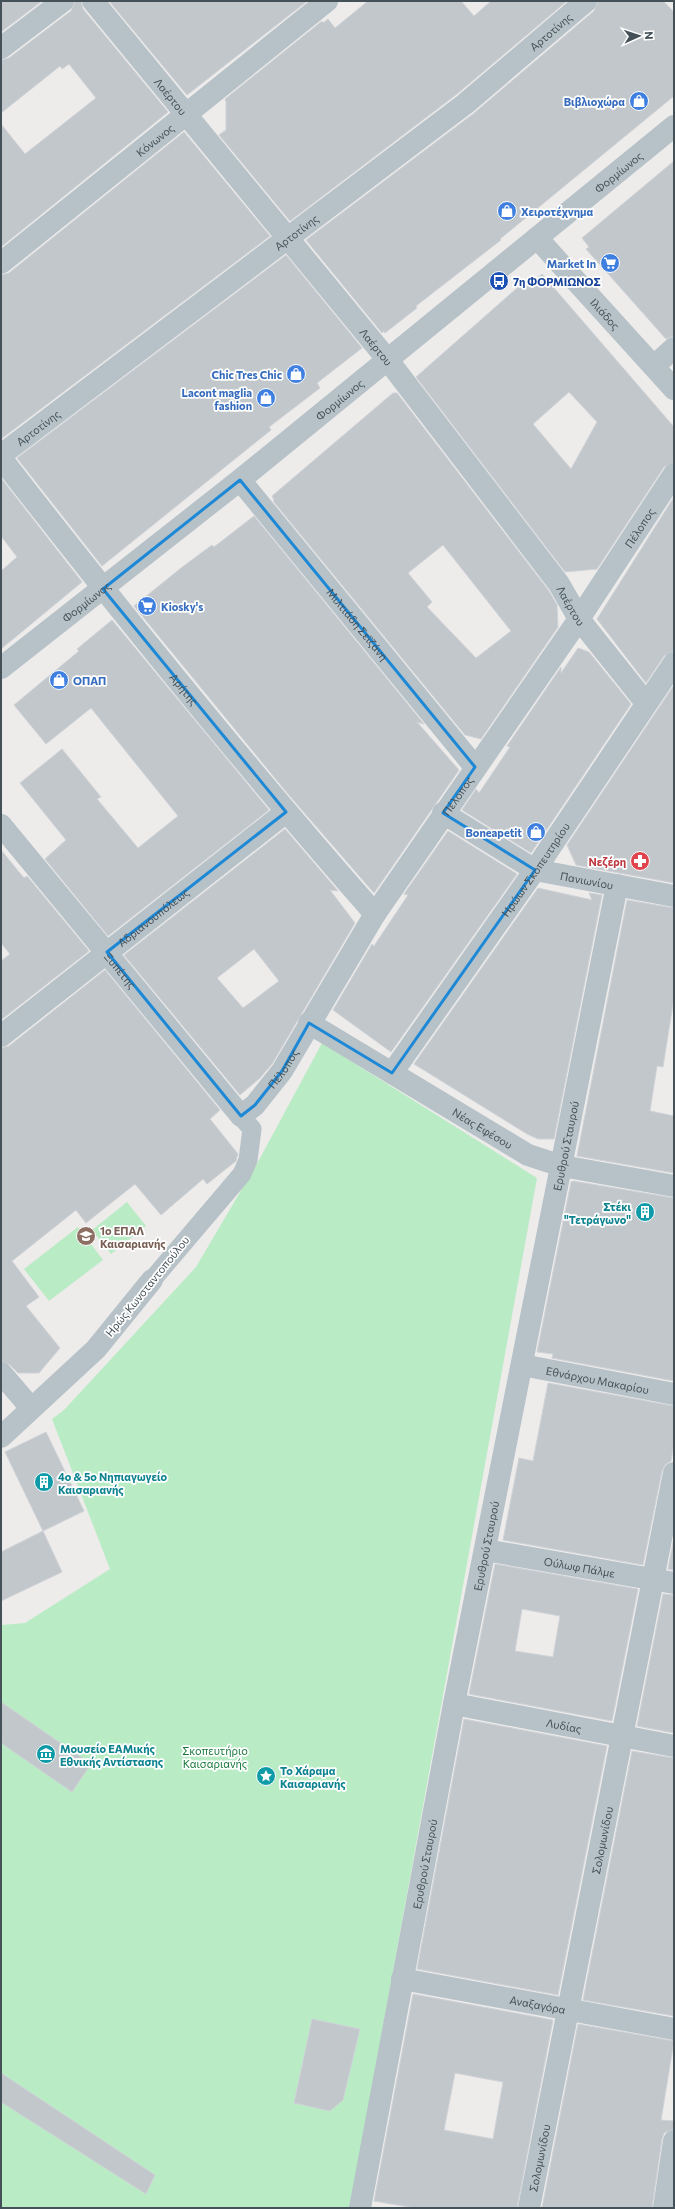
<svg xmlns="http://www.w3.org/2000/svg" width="675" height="2209" font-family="Commissioner,sans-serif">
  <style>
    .green { fill: #b9ecc5 }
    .building { fill: #c2c7cb; stroke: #cfd3d7; fill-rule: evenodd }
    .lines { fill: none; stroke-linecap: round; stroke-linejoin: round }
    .pedestrian { stroke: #b6c2c8; stroke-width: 19 }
    .minor { stroke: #b6c2c8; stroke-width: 22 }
    .tertiary { stroke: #b6c2c8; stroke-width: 22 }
    .marked { fill: none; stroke: #1d88d6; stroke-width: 3; stroke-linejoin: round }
    .labels { text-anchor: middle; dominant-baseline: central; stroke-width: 3.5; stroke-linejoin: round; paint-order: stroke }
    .street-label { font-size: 11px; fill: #445158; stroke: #fff }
    .shop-label { font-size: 11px; font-weight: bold; fill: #366cbe; stroke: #fff; text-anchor: end }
    .transit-label { font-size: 11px; font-weight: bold; fill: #164399; stroke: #fff; text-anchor: start }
    .health-label { font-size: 11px; font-weight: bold; fill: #be3a42; stroke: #fff; text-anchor: end }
    .culture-label { font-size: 11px; font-weight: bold; fill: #0d838f; stroke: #fff; text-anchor: start }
    .education-label { font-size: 11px; font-weight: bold; fill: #785e54; stroke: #fff; text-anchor: start }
    .park-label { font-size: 11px; fill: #18763a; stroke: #fff }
  </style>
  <rect width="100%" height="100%" fill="#eeebeb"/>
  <!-- green -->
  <g class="green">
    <polygon points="322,1043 537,1178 350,2208 1,2208 1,1625 25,1623 110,1569 52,1419 64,1410 196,1267 259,1160"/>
    <polygon points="127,1202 146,1226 111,1254 92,1230"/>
    <polygon points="78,1227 103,1260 49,1301 24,1269"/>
  </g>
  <!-- building -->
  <g class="building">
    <polygon points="1,1 42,1 1,32"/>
    <polygon points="75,1 81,1 83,9 168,112 1,247 1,124 25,154 96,98 69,64 62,69 60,66 1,113 1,60 9,58 71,11"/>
    <polygon points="109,1 306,1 306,2 187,95"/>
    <polygon points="368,1 461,1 474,16 491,1 567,1 457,94 290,221 219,135 226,130 226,102 225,99 322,21 323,23 328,19 335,28"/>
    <polygon points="598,1 663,1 674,12 674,96 500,239 501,240 416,306 417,308 385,333 384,331 382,333 306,240 473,114 594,11"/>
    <polygon points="184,132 270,236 1,439 1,275 9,273"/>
    <polygon points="674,161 674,336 666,339 586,249 589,247 582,238"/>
    <polygon points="286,255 362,348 317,383 320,388 269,427 271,430 102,566 17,458"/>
    <path d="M542 274 674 427V462L664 467 597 569 565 572 416 377 525 281 529 285ZM569 392 597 422 571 469 533 424Z"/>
    <path d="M393 393H397L549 591 557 605 558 627 481 739 465 735 273 501 274 500 272 496ZM443 545 511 631 476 658 427 607 432 602 408 573Z"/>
    <polygon points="1,478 82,582 1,649 1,571 17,557 1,536"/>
    <polygon points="674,497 674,651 664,656 646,683 597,619"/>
    <polygon points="254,516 424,724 417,722 459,770 374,893 288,794 134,606 181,568 212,545 214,547"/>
    <polygon points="112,620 269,810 108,936 45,859 66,840 20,783 62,749 101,797 97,799 138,848 178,816 91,708 46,744 14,705 79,651 77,649"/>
    <polygon points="578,648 589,652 631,704 531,853 462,810 476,789 479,793 510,747 507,746 561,667 561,673"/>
    <polygon points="674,685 674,883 576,865 567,845"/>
    <path d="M285 829 338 891 330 890 355 923 272 1064 260 1078 240 1095 124 955ZM254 949 279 981 243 1008 217 978Z"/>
    <polygon points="448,831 517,874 391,1052 333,1010 372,944 374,946 408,895 404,894"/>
    <polygon points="1,850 24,878 27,876 89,951 1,1020 1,961 10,954 1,943"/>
    <polygon points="538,888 592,900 589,893 602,895 554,1139 538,1139 527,1134 414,1064"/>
    <polygon points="627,900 674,908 674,998 663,1067 657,1066 650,1111 674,1116 674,1173 577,1156"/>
    <polygon points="105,970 220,1110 210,1119 238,1154 237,1157 236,1161 207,1184 203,1179 161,1215 135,1184 86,1223 76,1210 12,1261 39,1297 26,1306 60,1348 39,1373 18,1373 10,1365 1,1361 1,1048 9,1046"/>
    <polygon points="573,1181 674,1198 674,1381 552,1358 553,1354 537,1352 571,1182"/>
    <polygon points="548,1383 674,1406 674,1443 671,1461 665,1465 662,1471 643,1565 503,1540 519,1458 533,1461"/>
    <polygon points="46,1432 84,1511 43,1531 5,1452"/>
    <polygon points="43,1531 62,1572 1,1601 1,1552"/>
    <polygon points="674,1538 674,1570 668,1569"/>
    <path d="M495 1564 638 1589 612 1721 469 1694ZM522 1609 560 1616 553 1657 515 1651Z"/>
    <polygon points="663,1594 674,1595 674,1733 637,1726"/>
    <polygon points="1,1702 91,1764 72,1792 1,1743"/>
    <polygon points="464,1719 607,1746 558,1995 417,1969"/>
    <polygon points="632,1751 674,1758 674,2016 583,2000"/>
    <path d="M413 1994 553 2020 517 2208H415L374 2201ZM455 2073 503 2082 493 2139 444 2130Z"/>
    <polygon points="312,2019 360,2029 343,2100 330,2111 294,2103"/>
    <polygon points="578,2024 674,2041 661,2120 674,2121 674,2129 664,2133 662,2139 652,2208 542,2208"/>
    <polygon points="1,2073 155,2175 146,2194 1,2102"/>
  </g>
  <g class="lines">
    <!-- pedestrian -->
    <polyline class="pedestrian" points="152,1280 242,1174 248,1160 252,1129 241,1116"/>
    <!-- minor -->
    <g class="minor">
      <path id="s1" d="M93 1 387 359 559 584 579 619 646 703"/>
      <polyline points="1,48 63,1"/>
      <path id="s2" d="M537 238 674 389"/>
      <path id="s3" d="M1 263 327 1"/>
      <polyline points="654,366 674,348"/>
      <path id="s4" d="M1 455 465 104 586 1"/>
      <path id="s5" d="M1 458C122 614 245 766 375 914"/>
      <path id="s6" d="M240 480 475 767"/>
      <path id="s7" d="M443 813 535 870 674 896"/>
      <path id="s8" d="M1 825 241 1116 255 1105 282 1071 375 914 579 619 674 474"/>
      <path id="s9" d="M1 1036 286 812"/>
      <path id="s10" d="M392 1073 535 870 674 663"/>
      <path id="s11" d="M522 1365 674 1394"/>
      <polyline points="1,1373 31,1408"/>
      <polyline points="1,1437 96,1349 152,1280"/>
      <path id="s12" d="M485 1550 674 1583"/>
      <path id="s13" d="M454 1704 674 1746"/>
      <path id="s14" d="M402 1979 674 2029"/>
      <path id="s15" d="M360 2208 454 1704 617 885"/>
      <path id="s16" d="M529 2208 674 1473"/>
      <polyline points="664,2208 674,2141"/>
    </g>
    <!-- tertiary -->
    <g class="tertiary">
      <path id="s17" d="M1 668 240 480 674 126"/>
      <path id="s18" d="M309 1023 528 1155 562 1166 674 1186"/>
    </g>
  </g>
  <!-- marked area -->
  <path class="marked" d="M240 480 475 767 443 813 535 870 392 1073 309 1023 282 1071 255 1105 241 1116 107 952 286 812 103 589Z"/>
  <!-- icons -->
  <defs>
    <g id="shop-disc" transform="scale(1)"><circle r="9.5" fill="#3f7fe0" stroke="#fff"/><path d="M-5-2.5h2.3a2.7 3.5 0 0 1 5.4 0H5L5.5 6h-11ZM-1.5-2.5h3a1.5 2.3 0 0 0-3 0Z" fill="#fff"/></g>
    <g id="supermarket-disc" transform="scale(1)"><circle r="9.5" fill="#3f7fe0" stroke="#fff"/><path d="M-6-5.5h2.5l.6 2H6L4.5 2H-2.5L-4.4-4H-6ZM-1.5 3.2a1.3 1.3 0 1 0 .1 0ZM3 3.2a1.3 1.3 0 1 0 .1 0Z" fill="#fff"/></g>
    <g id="bus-disc" transform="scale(1)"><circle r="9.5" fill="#1a4fb4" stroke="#fff"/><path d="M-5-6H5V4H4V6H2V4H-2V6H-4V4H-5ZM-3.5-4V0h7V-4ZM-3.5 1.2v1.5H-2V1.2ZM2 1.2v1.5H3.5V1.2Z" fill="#fff"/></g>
    <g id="pharmacy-disc" transform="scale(1)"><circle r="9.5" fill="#e0444e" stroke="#fff"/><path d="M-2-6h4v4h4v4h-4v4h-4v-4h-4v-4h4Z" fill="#fff"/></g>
    <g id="building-disc" transform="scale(1)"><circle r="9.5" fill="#0f9aa8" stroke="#fff"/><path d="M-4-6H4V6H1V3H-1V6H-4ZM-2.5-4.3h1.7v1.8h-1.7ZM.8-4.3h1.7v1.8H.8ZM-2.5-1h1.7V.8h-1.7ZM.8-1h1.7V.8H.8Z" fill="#fff"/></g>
    <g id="school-disc" transform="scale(1)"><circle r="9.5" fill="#8d6e63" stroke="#fff"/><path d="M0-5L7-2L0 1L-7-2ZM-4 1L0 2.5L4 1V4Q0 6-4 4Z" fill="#fff"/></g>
    <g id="museum-disc" transform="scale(1)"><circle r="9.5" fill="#0f9aa8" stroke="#fff"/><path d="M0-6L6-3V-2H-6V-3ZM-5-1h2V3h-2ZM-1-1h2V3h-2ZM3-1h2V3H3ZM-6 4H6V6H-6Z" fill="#fff"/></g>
    <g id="sight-disc" transform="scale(1)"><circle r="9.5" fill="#0f9aa8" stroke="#fff"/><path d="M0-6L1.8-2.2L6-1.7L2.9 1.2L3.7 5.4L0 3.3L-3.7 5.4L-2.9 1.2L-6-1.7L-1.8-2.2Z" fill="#fff"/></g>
  </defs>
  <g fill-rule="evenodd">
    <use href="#shop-disc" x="639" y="101"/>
    <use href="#shop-disc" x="507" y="211"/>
    <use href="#supermarket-disc" x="610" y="263"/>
    <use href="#bus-disc" x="499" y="281"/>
    <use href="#shop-disc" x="296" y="374"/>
    <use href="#shop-disc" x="266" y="398"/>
    <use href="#supermarket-disc" x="147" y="606"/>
    <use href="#shop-disc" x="59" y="680"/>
    <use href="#shop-disc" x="536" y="832"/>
    <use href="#pharmacy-disc" x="640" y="861"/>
    <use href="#building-disc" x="645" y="1212"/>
    <use href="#school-disc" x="86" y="1236"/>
    <use href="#building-disc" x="44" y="1482"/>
    <use href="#museum-disc" x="46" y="1754"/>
    <use href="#sight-disc" x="266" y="1776"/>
  </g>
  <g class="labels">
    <!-- street labels -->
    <g class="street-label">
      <text stroke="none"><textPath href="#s4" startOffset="694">Αρτοτίνης</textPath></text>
      <text stroke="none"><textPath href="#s1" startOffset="123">Λαέρτου</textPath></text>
      <text stroke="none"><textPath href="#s3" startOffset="197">Κόνωνος</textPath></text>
      <text stroke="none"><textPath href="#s17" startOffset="792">Φορμίωνος</textPath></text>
      <text stroke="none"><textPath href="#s4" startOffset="370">Αρτοτίνης</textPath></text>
      <text stroke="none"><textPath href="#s2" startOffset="102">Ιλιάδος</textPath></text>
      <text stroke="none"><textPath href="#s1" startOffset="447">Λαέρτου</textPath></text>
      <text stroke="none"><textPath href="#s17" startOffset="432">Φορμίωνος</textPath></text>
      <text stroke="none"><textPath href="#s4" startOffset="46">Αρτοτίνης</textPath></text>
      <text stroke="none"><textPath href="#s8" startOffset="1089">Πέλοπος</textPath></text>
      <text stroke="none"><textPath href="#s17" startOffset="108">Φορμίωνος</textPath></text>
      <text stroke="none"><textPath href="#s1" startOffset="771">Λαέρτου</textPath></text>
      <text stroke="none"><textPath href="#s6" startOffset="186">Μιλτιάδη Σεϊζάνη</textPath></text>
      <text stroke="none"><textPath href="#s5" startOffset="295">Αρήτης</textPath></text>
      <text stroke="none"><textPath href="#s8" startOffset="765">Πέλοπος</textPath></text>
      <text stroke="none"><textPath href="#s10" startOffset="249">Ηρώων Σκοπευτηρίου</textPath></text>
      <text stroke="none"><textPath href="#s7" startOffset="161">Πανιωνίου</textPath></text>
      <text stroke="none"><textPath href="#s9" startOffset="193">Αδριανουπόλεως</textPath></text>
      <text stroke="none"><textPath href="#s8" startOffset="188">Ξυπέτης</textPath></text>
      <text stroke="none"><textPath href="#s8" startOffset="441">Πέλοπος</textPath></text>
      <text stroke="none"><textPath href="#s18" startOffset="203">Νέας Εφέσου</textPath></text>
      <text stroke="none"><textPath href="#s15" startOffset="1082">Ερυθρού Σταυρού</textPath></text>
      <text transform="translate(147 1286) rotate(-51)">Ηρώς Κωνσταντοπούλου</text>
      <text stroke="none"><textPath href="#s11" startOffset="77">Εθνάρχου Μακαρίου</textPath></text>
      <text stroke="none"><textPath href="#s15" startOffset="674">Ερυθρού Σταυρού</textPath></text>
      <text stroke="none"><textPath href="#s12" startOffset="96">Ούλωφ Πάλμε</textPath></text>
      <text stroke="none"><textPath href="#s13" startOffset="112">Λυδίας</textPath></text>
      <text stroke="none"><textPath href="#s16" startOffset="375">Σολομωνίδου</textPath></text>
      <text stroke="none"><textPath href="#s15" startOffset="350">Ερυθρού Σταυρού</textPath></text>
      <text stroke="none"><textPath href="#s14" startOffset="138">Αναξαγόρα</textPath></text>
      <text stroke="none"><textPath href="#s16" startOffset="51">Σολομωνίδου</textPath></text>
    </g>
    <!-- shop labels -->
    <g class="shop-label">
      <text x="625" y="101">Βιβλιοχώρα</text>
      <text x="521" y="211" text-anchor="start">Χειροτέχνημα</text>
      <text x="596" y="263">Market In</text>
      <text x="282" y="374">Chic Tres Chic</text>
      <text x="252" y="392">Lacont maglia<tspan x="252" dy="13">fashion</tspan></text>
      <text x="161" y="606" text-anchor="start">Kiosky's</text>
      <text x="73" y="680" text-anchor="start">ΟΠΑΠ</text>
      <text x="522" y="832">Boneapetit</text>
    </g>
    <!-- transit labels -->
    <g class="transit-label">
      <text x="513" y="281">7η ΦΟΡΜΙΩΝΟΣ</text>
    </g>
    <!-- health labels -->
    <g class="health-label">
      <text x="626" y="861">Νεζέρη</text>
    </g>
    <!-- culture labels -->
    <g class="culture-label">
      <text x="631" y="1206" text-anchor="end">Στέκι<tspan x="631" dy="13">"Τετράγωνο"</tspan></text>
      <text x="58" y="1476">4o &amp; 5ο Νηπιαγωγείο<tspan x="58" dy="13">Καισαριανής</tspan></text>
      <text x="60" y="1748">Μουσείο ΕΑΜικής<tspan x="60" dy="13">Εθνικής Αντίστασης</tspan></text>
      <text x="280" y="1770">Το Χάραμα<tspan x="280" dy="13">Καισαριανής</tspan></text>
    </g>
    <!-- education labels -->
    <g class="education-label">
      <text x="100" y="1230">1ο ΕΠΑΛ<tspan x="100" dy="13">Καισαριανής</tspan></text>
    </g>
    <!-- park labels -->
    <g class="park-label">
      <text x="215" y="1750">Σκοπευτήριο<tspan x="215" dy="13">Καισαριανής</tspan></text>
    </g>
  </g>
  <!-- border -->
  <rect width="675" height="2209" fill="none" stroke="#445158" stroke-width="4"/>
  <!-- north arrow -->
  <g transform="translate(639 36) rotate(87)" stroke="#ffffff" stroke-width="3" paint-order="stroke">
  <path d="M0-3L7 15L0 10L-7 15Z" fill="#445158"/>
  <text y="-6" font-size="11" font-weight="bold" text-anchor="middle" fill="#445158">N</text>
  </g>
</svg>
